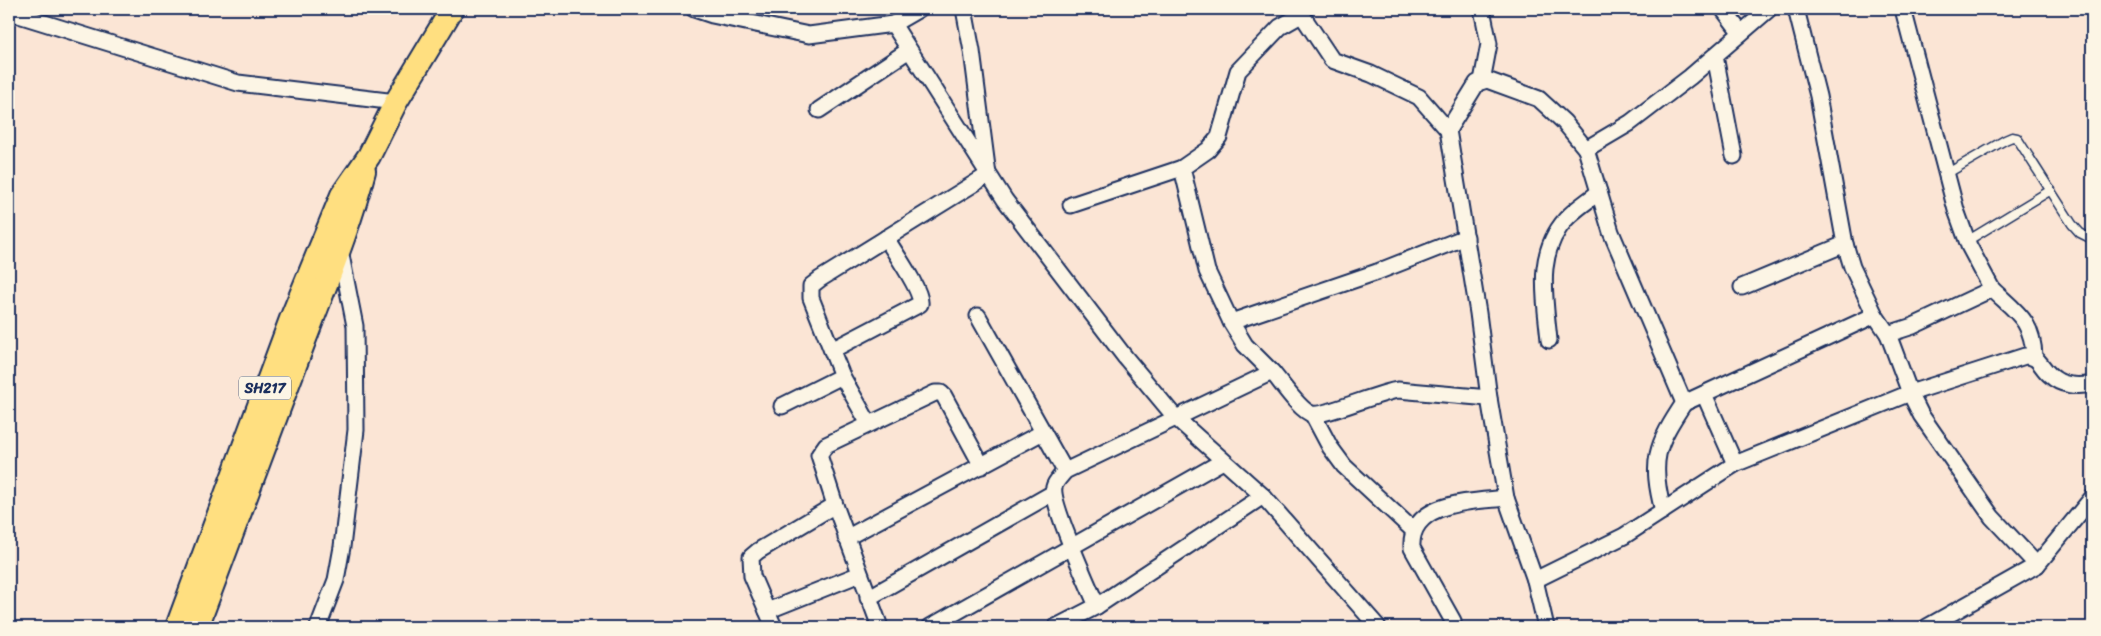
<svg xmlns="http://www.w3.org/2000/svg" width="2101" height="636" font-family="Sriracha,sans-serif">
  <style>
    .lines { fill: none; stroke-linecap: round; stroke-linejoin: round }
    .service-casing { stroke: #1b2f5e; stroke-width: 11 }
    .minor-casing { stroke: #1b2f5e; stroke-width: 19 }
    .primary-casing { stroke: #1b2f5e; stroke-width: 26 }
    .service { stroke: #fcf5e5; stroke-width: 8 }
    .minor { stroke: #fcf5e5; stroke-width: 15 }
    .primary { stroke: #ffdf80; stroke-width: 22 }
    .labels { text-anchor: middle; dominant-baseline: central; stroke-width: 4.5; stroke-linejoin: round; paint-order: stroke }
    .shield { fill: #fcf5e5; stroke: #5e6a86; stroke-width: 1 }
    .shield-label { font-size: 14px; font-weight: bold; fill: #1b2f5e }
  </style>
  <rect width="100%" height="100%" fill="#fbe5d5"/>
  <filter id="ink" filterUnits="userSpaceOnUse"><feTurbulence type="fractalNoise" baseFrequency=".02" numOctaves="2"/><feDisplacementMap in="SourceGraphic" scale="10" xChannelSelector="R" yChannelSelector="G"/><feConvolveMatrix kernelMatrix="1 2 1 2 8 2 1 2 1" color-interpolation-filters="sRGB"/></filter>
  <g filter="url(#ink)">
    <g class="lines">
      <!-- service casing -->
      <g class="service-casing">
        <g id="service">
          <polyline points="1946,174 2005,140 2012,137 2017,138 2072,224 2080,233 2092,239"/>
          <polyline points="1967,241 2051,190"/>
        </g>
      </g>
      <!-- minor casing -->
      <g class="minor-casing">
        <g id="minor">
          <polyline points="694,9 712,15 809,35 893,24 1005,200 1125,357 1175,417 1263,496 1378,627"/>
          <polyline points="1298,9 1332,60 1371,74 1419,97 1448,130 1478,313 1489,398 1506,498 1535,580 1546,627"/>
          <polyline points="1482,9 1489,44 1482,81"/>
          <polyline points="1723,9 1741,33"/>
          <polyline points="1796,9 1818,96 1845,244 1852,267 1875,315"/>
          <polyline points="1903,9 1956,210 1969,246 1992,289 1913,326 1888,334 1910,393 1921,415 1992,517 2037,565"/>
          <polyline points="9,12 238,83 396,102"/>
          <polyline points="893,24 919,9"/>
          <polyline points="1715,56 1734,156"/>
          <polyline points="819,110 909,50"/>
          <polyline points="1448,130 1477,83 1487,80 1539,99 1564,122 1586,149 1630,123 1690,77 1769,9"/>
          <polyline points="1586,149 1611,232 1684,403 1875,315 1888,334"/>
          <polyline points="1071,205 1182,168"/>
          <polyline points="1742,287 1845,244"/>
          <path d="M1992 289C2016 312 2033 320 2034 357"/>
          <polyline points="978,316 1065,471"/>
          <polyline points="1231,322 1377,272 1466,237"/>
          <path d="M1549 340C1545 297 1535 254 1566 219 1575 209 1588 201 1599 192"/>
          <path d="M832 350 920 304C923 292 893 250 886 238"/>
          <polyline points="1272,372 1245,345 1231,322 1207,271 1182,168 1208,150 1219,137 1238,71 1280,27 1301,15"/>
          <polyline points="782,406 842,376"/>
          <polyline points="1313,415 1330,447 1344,466 1413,530"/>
          <polyline points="869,424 842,376 811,298 811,286 820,279 988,175 972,51 964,9"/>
          <path d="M1735 464 1910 393 2025 356C2040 356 2040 367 2050 375 2061 386 2078 387 2092 384"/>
          <path d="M1663 511C1650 461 1656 445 1684 403"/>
          <polyline points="846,538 1043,432"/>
          <polyline points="1535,580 1624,536 1735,464 1704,394"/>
          <polyline points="868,598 1053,493"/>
          <polyline points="1097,606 1263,496"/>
          <polyline points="767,611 860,574"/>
          <path d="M1453 621 1412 548C1409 501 1472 502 1506 498"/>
          <polyline points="318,627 336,580 342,547 356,430 355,326 340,250"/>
          <polyline points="774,627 752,576 751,557 758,551 835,505"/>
          <polyline points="880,627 835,505 819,455 826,445 935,393 941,393 944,396 982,466"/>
          <polyline points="930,627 1223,461"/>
          <path d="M1056 627 1097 606C1088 585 1051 504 1054 487 1055 482 1061 476 1065 471L1272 372C1281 382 1300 411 1312 414 1323 417 1380 392 1398 390L1489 398"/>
          <polyline points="1927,627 2037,565 2092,498"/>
        </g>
      </g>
      <!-- primary casing -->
      <g class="primary-casing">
        <g id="primary">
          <polyline points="177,627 291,319 342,195 369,156 396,102 452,9"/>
          <path d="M197 627C233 531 269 435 305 339 326 283 349 229 364 171"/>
        </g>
      </g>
      <!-- service -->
      <use href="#service" class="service"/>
      <!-- minor -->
      <use href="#minor" class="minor"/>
      <!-- primary -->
      <use href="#primary" class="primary"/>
    </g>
  </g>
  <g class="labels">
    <!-- shield labels -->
    <rect class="shield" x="239" y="376.5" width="52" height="23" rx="4"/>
    <g class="shield-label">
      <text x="265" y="388">SH217</text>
    </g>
  </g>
  <!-- margin -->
  <rect width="2101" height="636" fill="none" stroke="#fcf5e5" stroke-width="30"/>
  <rect x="15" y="15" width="2071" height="606" fill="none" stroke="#1b2f5e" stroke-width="2" filter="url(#ink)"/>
</svg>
